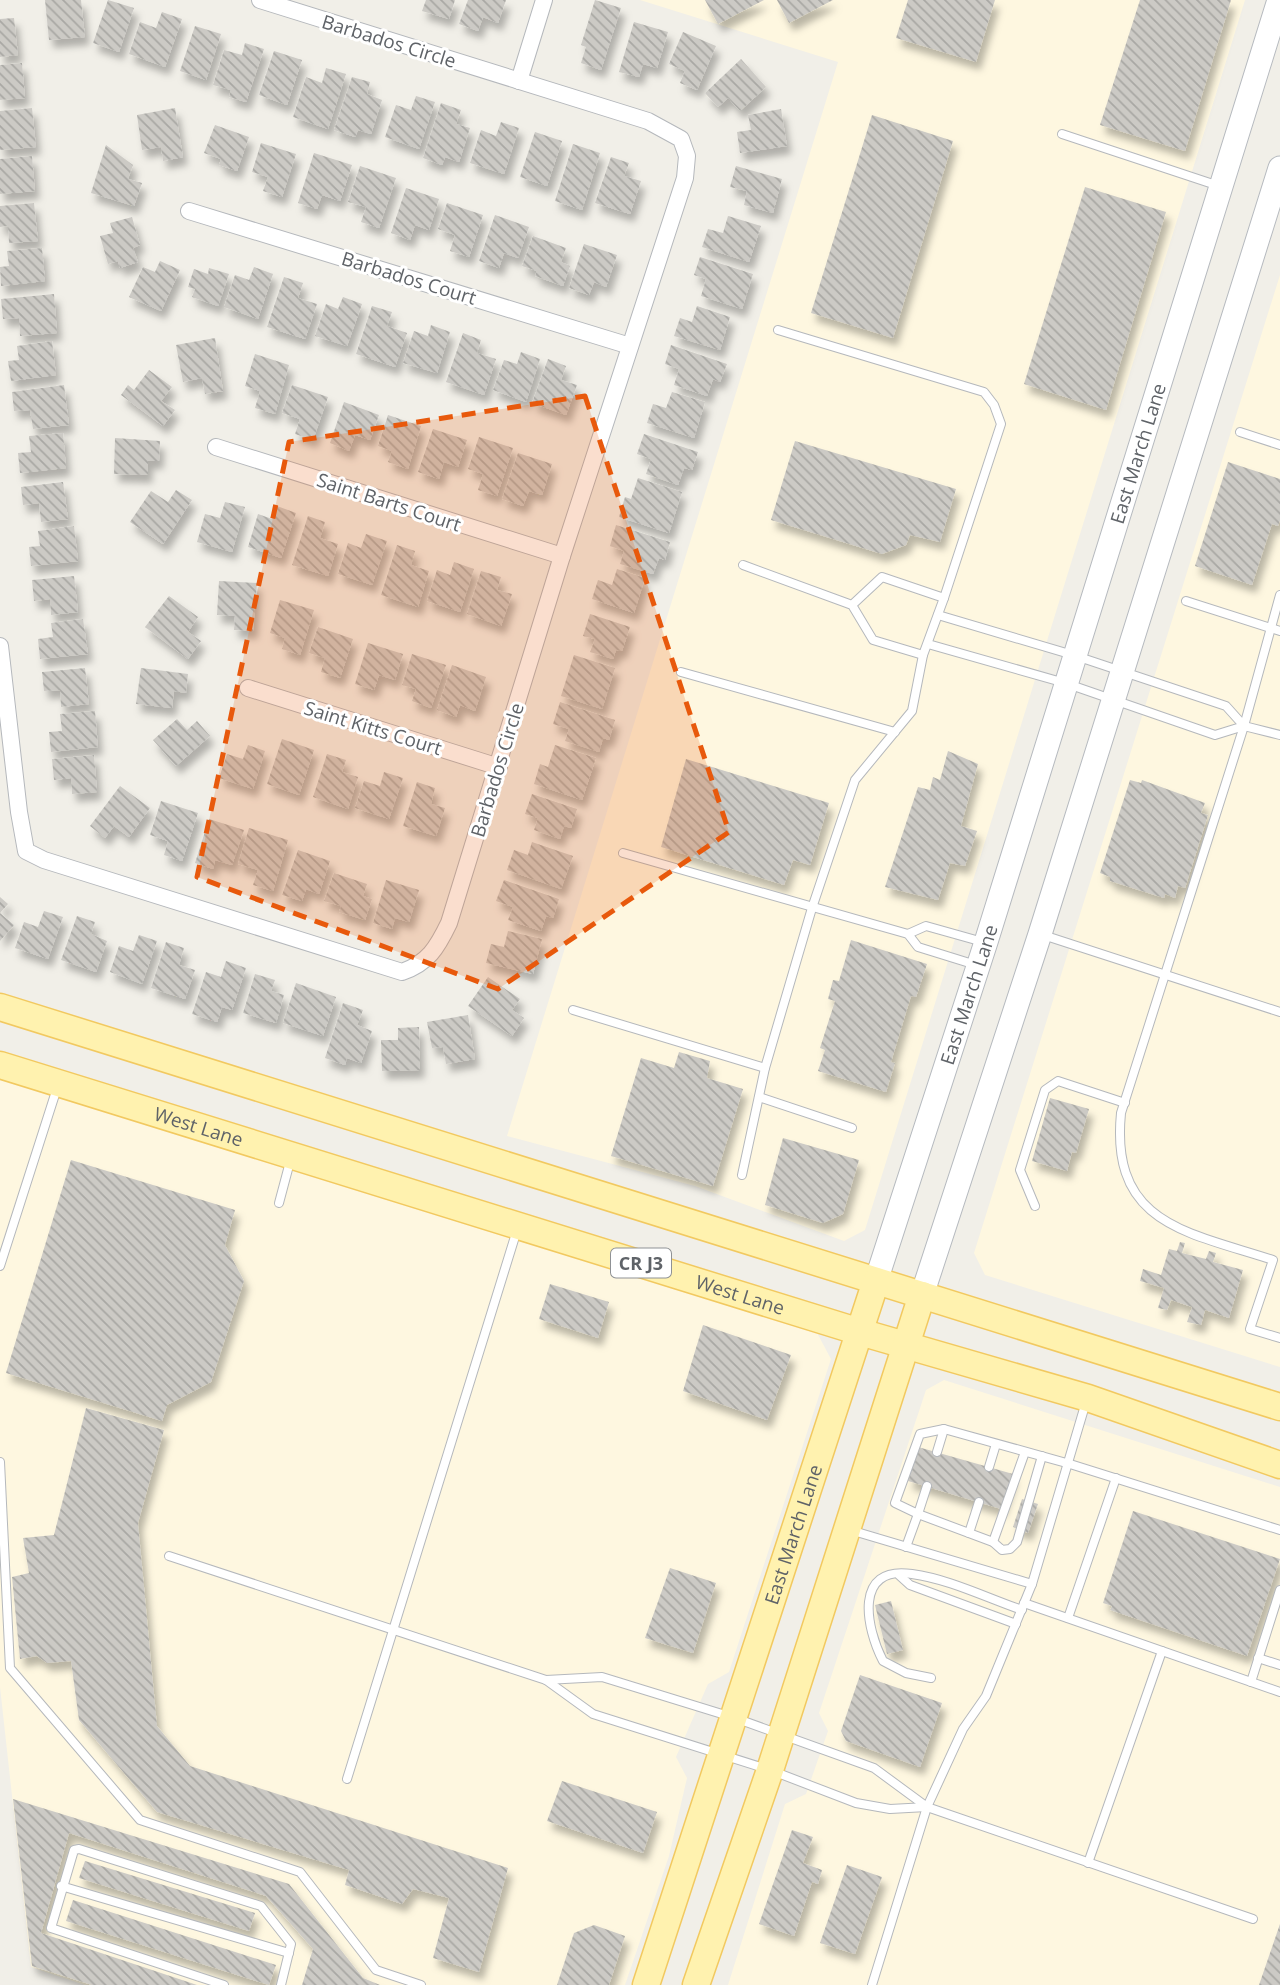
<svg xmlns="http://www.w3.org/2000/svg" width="1280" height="1985" font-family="'Open Sans',sans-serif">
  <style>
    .commercial { fill: #fef7e0 }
    .building { fill: url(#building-back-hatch); filter: url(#shadow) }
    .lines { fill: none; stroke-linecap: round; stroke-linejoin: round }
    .service-casing { stroke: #b5b8bc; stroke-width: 10 }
    .minor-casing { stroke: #b5b8bc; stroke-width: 18 }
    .secondary-casing { stroke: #b6babf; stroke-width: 25 }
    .primary-casing { stroke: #f2c960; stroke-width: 29 }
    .service { stroke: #fff; stroke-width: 8 }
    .minor { stroke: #fff; stroke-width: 16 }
    .secondary { stroke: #fff; stroke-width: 23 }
    .primary { stroke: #fff2af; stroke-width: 26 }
    .marked { fill: #e8590c; fill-opacity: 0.2; stroke: #e8590c; stroke-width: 5; stroke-dasharray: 14 9; stroke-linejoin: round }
    .labels { text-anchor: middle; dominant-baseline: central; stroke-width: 6; stroke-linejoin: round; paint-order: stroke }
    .shield { fill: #fff; stroke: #8f9295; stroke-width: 2 }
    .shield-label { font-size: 18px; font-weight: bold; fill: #5f6368 }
    .street-label { font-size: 19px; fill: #5f6368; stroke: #fff }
  </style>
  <defs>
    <pattern id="building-back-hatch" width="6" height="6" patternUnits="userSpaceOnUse" patternTransform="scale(1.75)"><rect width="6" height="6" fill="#cccac5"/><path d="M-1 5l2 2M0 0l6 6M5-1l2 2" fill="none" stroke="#a9a8a4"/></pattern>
    <filter id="shadow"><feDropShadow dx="4.5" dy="8" stdDeviation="3.5" flood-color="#0004"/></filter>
  </defs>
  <rect width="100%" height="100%" fill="#f1efe8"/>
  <!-- commercial -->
  <g class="commercial">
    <polygon points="640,0 1245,0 865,1230 844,1241 695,1186 507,1136 838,62"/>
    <polygon points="1280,275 1280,1367 985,1275 974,1253"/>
    <polygon points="0,1078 816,1331 831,1359 729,1672 708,1684 676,1757 687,1778 669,1856 625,1985 85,1985 31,1967 0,1687"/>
    <polygon points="944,1380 1280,1487 1280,1985 728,1985 785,1804 806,1794 828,1731 819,1713 926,1390"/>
  </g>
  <!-- building -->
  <g class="building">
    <polygon points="45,0 81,0 85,37 49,40"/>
    <polygon points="108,0 134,8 119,52 93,43"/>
    <polygon points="426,0 455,0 449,19 422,11"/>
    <polygon points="468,0 506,0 498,23 483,17 478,31 459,24"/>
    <polygon points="595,0 621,8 601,70 581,63 586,47 581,45"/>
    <polygon points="705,0 764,0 718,24"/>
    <polygon points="777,0 833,0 789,23"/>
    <polygon points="908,0 995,0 976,62 896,38"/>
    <polygon points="1140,0 1231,0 1185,151 1100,125"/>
    <polygon points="162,12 182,19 165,67 129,54 140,22 156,28"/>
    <polygon points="14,18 18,55 0,57 0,19"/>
    <polygon points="634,22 668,32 657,68 643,64 639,77 619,72"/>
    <polygon points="195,26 221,34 206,80 180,71"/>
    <polygon points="683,32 716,46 697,90 680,83 685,71 669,64"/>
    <polygon points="245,43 264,49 246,102 229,97 231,90 213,85 224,50 242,55"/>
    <polygon points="274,51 302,60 287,105 259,95"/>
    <polygon points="741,59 766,87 740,111 728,98 718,107 705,93"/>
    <polygon points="22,63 25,98 0,100 0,65"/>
    <polygon points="326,68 346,74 328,129 293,117 306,77 322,83"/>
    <polygon points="352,77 370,82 367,94 382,100 371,134 358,130 355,137 334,130"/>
    <polygon points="416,96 435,102 419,149 385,137 396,105 411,110"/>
    <polygon points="441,103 461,110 456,124 470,128 459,162 445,157 442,165 423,158"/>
    <polygon points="32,108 36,147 0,150 0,111"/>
    <polygon points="175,108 183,157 163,161 161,147 142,150 137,115"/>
    <polygon points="781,109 787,146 740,153 737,132 751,130 748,115"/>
    <polygon points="872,115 953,141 893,338 811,313"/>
    <polygon points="501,122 519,128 504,174 470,163 481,130 496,136"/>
    <polygon points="215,125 249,137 237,171 219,165 221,159 204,153"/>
    <polygon points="535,132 562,141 547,186 520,177"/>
    <polygon points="261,143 296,154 282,197 263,191 268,177 252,172"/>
    <polygon points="573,144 600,153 582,210 555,201"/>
    <polygon points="106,145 133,165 128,179 142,183 134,206 91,193"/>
    <polygon points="314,153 352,165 340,201 322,195 317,209 298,203"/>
    <polygon points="32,156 35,191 0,194 0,159"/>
    <polygon points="611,157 629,163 624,176 641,181 630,214 595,203"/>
    <polygon points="360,166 396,178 379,228 361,222 366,207 348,202"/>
    <polygon points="736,166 782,179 773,213 744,205 747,191 730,187"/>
    <polygon points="1085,187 1166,212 1106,410 1024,384"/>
    <polygon points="406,188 439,199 429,230 415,225 410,240 391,233"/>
    <polygon points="34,203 38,241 9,243 8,226 0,227 0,206"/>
    <polygon points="447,203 483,215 469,257 450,251 455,235 438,229"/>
    <polygon points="495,215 529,227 518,258 504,253 499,268 479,261"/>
    <polygon points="728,216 761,226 749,262 702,247 708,229 723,233"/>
    <polygon points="132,217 140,245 133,248 138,262 120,268 118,261 108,264 100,236 113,233 110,223"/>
    <polygon points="533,236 566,248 561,262 570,266 563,286 535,276 537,271 522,266"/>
    <polygon points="584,244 617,255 606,287 594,282 589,295 569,288"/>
    <polygon points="42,248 45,281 1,286 0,267 9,266 7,251"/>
    <polygon points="700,257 753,274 742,309 701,296 706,279 694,275"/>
    <polygon points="160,261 180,270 161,311 129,297 143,267 155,272"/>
    <polygon points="254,267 273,274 258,319 224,307 235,275 249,280"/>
    <polygon points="209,268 229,274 218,306 192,297 195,289 188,287 194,269 208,274"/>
    <polygon points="284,277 303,283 298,298 317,304 305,339 267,327"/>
    <polygon points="54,294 57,333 20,336 19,318 3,319 1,299"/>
    <polygon points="343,297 362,304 347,346 315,336 326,304 338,309"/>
    <polygon points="372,306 392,312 387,326 407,333 395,367 356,354"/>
    <polygon points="697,306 730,317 720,350 674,336 680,318 692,322"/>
    <polygon points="431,325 450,332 437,373 403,363 414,331 428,336"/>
    <polygon points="463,333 481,340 477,353 496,359 484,395 446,382"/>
    <polygon points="215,338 223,391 205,394 202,378 183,382 176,345"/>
    <polygon points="52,341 56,375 11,381 8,361 19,360 17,346"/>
    <polygon points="671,345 727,364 720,382 713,379 707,396 674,385 679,369 665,364"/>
    <polygon points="521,352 540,359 526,402 493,390 504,360 517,364"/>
    <polygon points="255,354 289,365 275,414 255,408 260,391 245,386"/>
    <polygon points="548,359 566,366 561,380 577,385 566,415 532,403"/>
    <polygon points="149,370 172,387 161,401 175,410 163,426 121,395 128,385 134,390"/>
    <polygon points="64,385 69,425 33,429 30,410 14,411 12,392"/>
    <polygon points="292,385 328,397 313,440 295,434 300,419 282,413"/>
    <polygon points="672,392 705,402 694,438 647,423 653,404 666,408"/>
    <polygon points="344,402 379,415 370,440 355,435 349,451 330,443"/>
    <polygon points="388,415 421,426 408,469 388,462 392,451 378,446"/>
    <polygon points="433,429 467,440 458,467 444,462 439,479 418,472"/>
    <polygon points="63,433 66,468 20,473 18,453 31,452 29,436"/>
    <polygon points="644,434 698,452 692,470 684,468 678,485 646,474 651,459 637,454"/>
    <polygon points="479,437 513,448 497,496 478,490 483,474 468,469"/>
    <polygon points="115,438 160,441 159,461 148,461 148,475 114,474"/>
    <polygon points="795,441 956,489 940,542 910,535 906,545 882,554 771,520"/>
    <polygon points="518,453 552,464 542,495 529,491 523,506 502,499"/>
    <polygon points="1228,462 1280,479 1280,520 1278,526 1272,524 1252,585 1195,566"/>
    <polygon points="638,478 682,492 669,533 619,517 625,497 631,499"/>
    <polygon points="63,482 68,519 41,522 39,503 23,505 21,487"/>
    <polygon points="176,490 192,500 163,544 130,522 151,491 168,502"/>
    <polygon points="225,502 245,507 232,552 197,542 205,514 220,518"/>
    <polygon points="277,506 296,513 281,558 248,547 258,514 272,519"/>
    <polygon points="308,516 325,522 320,538 338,544 328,576 292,565"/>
    <polygon points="616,525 670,542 665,560 659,558 653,574 620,564 624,551 610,546"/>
    <polygon points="74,526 78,561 31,566 29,547 40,546 38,531"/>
    <polygon points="366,534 387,541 372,585 338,574 348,543 361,548"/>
    <polygon points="397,545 415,551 411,565 429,571 418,607 381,595"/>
    <polygon points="454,562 474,569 460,612 427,601 437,570 450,575"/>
    <polygon points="617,569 645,578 634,613 592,599 598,580 612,585"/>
    <polygon points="481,571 501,577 497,590 512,594 501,626 467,614"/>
    <polygon points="74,576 78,612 51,615 50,599 34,601 32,580"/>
    <polygon points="219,581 257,583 253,631 234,630 235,616 217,615"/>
    <polygon points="169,596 198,617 188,632 201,641 188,659 145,627"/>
    <polygon points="280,600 314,610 300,655 282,649 285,638 270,633"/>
    <polygon points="590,614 630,627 622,651 616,650 613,659 590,652 595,639 583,636"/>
    <polygon points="83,619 88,654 40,659 38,639 53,637 51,623"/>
    <polygon points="318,627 353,639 340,678 321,672 325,658 309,653"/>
    <polygon points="368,643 403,654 395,680 379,675 374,690 355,684"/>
    <polygon points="412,654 446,665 431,708 412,701 416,689 402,685"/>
    <polygon points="574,655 615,668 602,709 561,696"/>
    <polygon points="452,665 486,677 475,711 460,705 456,717 437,710"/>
    <polygon points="85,668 89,704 61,707 60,690 44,691 42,672"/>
    <polygon points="141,668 188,674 186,693 174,691 172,708 136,704"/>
    <polygon points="560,702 615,720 609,740 603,738 599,752 565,741 569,729 553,724"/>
    <polygon points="95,711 98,747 51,752 49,732 62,731 60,714"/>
    <polygon points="177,719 187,730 197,721 210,736 176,766 153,740"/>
    <polygon points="282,739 314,750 299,795 267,784"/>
    <polygon points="248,745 265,751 253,789 219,778 227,754 243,759"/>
    <polygon points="555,745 596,758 582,800 534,784 540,764 548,767"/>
    <polygon points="948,751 978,764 961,826 977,831 965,866 950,863 938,900 885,887 918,787 930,790 933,777 940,780"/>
    <polygon points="327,754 346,760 342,772 358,777 348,809 313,797"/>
    <polygon points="94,755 97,792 72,794 71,778 54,780 52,759"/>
    <polygon points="686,759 829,803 810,865 793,860 784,885 661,847"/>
    <polygon points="384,772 403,778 389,819 355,808 364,781 380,786"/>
    <polygon points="1130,780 1141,783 1142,780 1205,803 1201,813 1208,815 1185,888 1178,886 1175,898 1165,894 1164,898 1110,881 1110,877 1100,873"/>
    <polygon points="417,782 435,788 431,804 445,808 436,836 403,826"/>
    <polygon points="120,786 150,808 129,837 114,826 105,838 90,826"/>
    <polygon points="532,794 577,809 571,828 564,826 560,839 534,830 538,818 525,814"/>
    <polygon points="161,801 198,813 182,861 164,855 168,841 150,835"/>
    <polygon points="209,819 244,830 232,865 215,860 213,869 195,863"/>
    <polygon points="249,828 288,840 273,891 253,885 258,870 238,864"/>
    <polygon points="532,842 573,856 561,889 507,870 514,850 528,855"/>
    <polygon points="298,850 330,861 319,894 306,889 302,901 282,895"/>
    <polygon points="334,873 367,884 363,896 372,899 365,920 339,912 341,906 324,901"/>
    <polygon points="386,880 419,890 409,922 395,918 392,929 373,923"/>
    <polygon points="504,880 559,899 553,918 546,916 541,931 508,920 513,907 496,901"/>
    <polygon points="0,897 8,904 0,913 14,925 0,941"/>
    <polygon points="44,911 63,917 48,959 15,948 24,922 38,927"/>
    <polygon points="77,916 95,922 91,934 107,941 96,972 61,960"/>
    <polygon points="508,931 542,939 533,974 486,963 491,944 504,947"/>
    <polygon points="139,935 157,941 142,984 110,972 119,946 133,951"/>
    <polygon points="851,940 927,964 916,997 911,996 891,1062 895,1063 886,1092 818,1071 825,1050 820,1048 835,1001 828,999 833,980 839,981"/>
    <polygon points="166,942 184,948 179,965 195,970 185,999 151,988"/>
    <polygon points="226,961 246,968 232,1010 222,1007 217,1022 192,1014 206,972 221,977"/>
    <polygon points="255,974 275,980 271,991 284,995 276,1023 243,1013"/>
    <polygon points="488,977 520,999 512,1010 524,1018 512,1036 468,1006"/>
    <polygon points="296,983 336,997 323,1036 283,1023"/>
    <polygon points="343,1003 363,1010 357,1025 372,1031 361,1063 347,1058 345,1065 325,1058"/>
    <polygon points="468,1015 475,1059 446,1064 443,1047 432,1048 427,1022"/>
    <polygon points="419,1027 420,1070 382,1071 381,1040 398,1040 398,1028"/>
    <polygon points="679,1052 710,1061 707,1078 743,1089 713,1186 611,1156 641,1058 674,1068"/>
    <polygon points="1050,1098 1089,1109 1076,1153 1072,1152 1067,1171 1032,1161"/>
    <polygon points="783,1138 859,1160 843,1214 823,1223 765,1205"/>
    <polygon points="71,1160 235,1210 225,1245 244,1281 211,1382 167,1405 162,1421 6,1373"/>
    <polygon points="1180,1242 1185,1243 1182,1253 1206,1259 1209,1251 1216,1253 1213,1262 1243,1270 1229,1318 1205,1310 1201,1325 1187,1322 1192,1307 1171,1300 1167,1310 1158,1308 1164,1288 1140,1281 1143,1269 1161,1275 1169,1249 1177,1251"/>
    <polygon points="550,1284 609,1302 598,1338 539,1319"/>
    <polygon points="703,1325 791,1355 767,1420 683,1391"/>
    <polygon points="86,1408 164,1430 138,1523 157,1726 190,1766 508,1868 479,1972 433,1958 449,1898 413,1889 402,1904 345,1885 349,1870 157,1812 79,1720 71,1661 47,1663 37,1656 20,1659 12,1577 29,1573 23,1538 54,1535"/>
    <polygon points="918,1447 1013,1474 1001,1509 908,1481"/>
    <polygon points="1022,1499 1038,1504 1028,1533 1013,1527"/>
    <polygon points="1133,1511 1280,1559 1247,1656 1110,1610 1112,1606 1103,1603"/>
    <polygon points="670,1568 716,1583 693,1653 645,1638"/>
    <polygon points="891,1601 903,1650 887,1654 875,1605"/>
    <polygon points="860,1675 942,1703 920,1767 846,1741 841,1731"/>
    <polygon points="562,1781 657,1812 643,1853 547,1821"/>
    <polygon points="13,1799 289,1884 363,1978 380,1985 302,1985 313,1949 266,1896 69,1833 41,1933 197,1985 92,1985 32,1966"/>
    <polygon points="792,1830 813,1837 803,1863 822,1870 818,1884 812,1882 794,1936 759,1924"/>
    <polygon points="85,1861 255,1913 249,1931 79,1878"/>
    <polygon points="847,1865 882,1877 855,1954 820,1943"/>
    <polygon points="73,1900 276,1965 269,1985 66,1921"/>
    <polygon points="1280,1924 1280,1985 1259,1985"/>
    <polygon points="594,1925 625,1936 609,1985 557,1985 574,1933"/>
  </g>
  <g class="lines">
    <!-- service casing -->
    <g class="service-casing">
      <g id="service">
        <polyline points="1062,134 1219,186"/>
        <polyline points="778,330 984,392 994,405 1001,424 944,598"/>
        <polyline points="1240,432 1280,445"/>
        <polyline points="743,565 852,605 873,640 923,655 944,598 882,577 852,605"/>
        <path d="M1280 595 1244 726 1121 1113C1110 1225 1188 1232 1273 1260L1250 1329 1280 1338"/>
        <polyline points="1186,601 1280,631"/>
        <polyline points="938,615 1073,655 1226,706 1244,726 1280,735"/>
        <polyline points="928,644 1065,683 1215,735 1244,726"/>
        <polyline points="681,672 895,732"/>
        <polyline points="623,853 908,934 918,947 976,965"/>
        <polyline points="908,934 926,926 983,942"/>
        <polyline points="1043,935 1280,1012"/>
        <polyline points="573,1010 765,1068 812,908 855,780 912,711 923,655"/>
        <polyline points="759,1097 852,1128"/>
        <polyline points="742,1175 765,1068"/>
        <polyline points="279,1203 291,1158"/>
        <polyline points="1035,1206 1020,1170 1045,1090 1058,1081 1125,1103"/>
        <polyline points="0,1266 58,1085"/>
        <polyline points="937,1452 944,1429"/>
        <polyline points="0,1462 10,1668 140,1820 300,1872 376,1970 421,1985"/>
        <polyline points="989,1467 996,1444"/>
        <polyline points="927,1486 918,1514 895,1503 920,1434 944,1429 1070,1464 1280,1530"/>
        <polyline points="850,1530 1032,1584 1086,1402"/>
        <polyline points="969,1533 979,1502"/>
        <polyline points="993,1542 1025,1452"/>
        <polyline points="906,1547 918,1514 993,1542 1002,1550 1010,1549 1017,1542 1042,1456"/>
        <polyline points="169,1556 546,1680 593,1714 770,1770 856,1803 890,1809 927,1807"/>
        <polyline points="899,1575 910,1585 1016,1624"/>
        <polyline points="1024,1603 1280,1692"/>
        <polyline points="1068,1618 1116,1478"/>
        <polyline points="1258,1658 1280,1665"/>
        <path d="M931 1678 906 1673 883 1661C866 1628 853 1565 912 1574 949 1579 987 1598 1022 1610"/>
        <polyline points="546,1680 602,1677 735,1718 874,1768 927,1807 1253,1919"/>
        <polyline points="1251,1682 1280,1590"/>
        <polyline points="347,1779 517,1230"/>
        <polyline points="1088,1863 1162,1651"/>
        <polyline points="61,1886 289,1953"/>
        <polyline points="224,1985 51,1928 74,1850 79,1849 261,1906 291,1944 281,1985"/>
        <polyline points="872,1985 927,1807 963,1729 986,1696 1032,1584"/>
      </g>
    </g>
    <!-- minor casing -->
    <g class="minor-casing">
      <g id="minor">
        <polyline points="519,81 544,0"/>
        <polyline points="189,211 630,346"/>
        <polyline points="216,447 562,556"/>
        <path d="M0 646 19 812 26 851 44 860 402 972C428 963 437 948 449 923L562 556 685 178 687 156 681 139 648 121 260 0"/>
        <polyline points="248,688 499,767"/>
      </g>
    </g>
    <!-- secondary casing -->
    <g class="secondary-casing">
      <g id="secondary">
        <path id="s1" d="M876 1281 986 942 1279 0"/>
        <polyline points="922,1295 1040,934 1280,168"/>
      </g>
    </g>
    <!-- primary casing -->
    <g class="primary-casing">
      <g id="primary">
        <polyline points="0,1007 1280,1407"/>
        <path id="s2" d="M0 1065 860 1332 1088 1398 1280 1465"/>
        <path id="s3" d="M646 1985 876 1281"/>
        <polyline points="696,1985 770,1770 922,1295"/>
      </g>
    </g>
    <!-- service -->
    <use href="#service" class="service"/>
    <!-- minor -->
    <use href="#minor" class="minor"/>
    <!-- secondary -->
    <use href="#secondary" class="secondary"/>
    <!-- primary -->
    <use href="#primary" class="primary"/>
  </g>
  <!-- marked area -->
  <path class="marked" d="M585 396 729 832 498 989 197 877 289 442Z"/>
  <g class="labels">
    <!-- shield labels -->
    <rect class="shield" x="611" y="1248.5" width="60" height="29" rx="5"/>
    <g class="shield-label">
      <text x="641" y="1263">CR J3</text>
    </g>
    <!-- street labels -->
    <g class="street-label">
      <text transform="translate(389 41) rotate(17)">Barbados Circle</text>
      <text transform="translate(409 278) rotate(17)">Barbados Court</text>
      <text stroke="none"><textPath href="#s1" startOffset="868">East March Lane</textPath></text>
      <text transform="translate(389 502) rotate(18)">Saint Barts Court</text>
      <text transform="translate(373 728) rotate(17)">Saint Kitts Court</text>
      <text transform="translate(497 770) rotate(-73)">Barbados Circle</text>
      <text stroke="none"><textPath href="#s1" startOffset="301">East March Lane</textPath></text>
      <text stroke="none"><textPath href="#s2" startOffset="208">West Lane</textPath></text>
      <text stroke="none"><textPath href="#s2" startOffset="775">West Lane</textPath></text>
      <text stroke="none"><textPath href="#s3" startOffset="474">East March Lane</textPath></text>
    </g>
  </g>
</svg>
